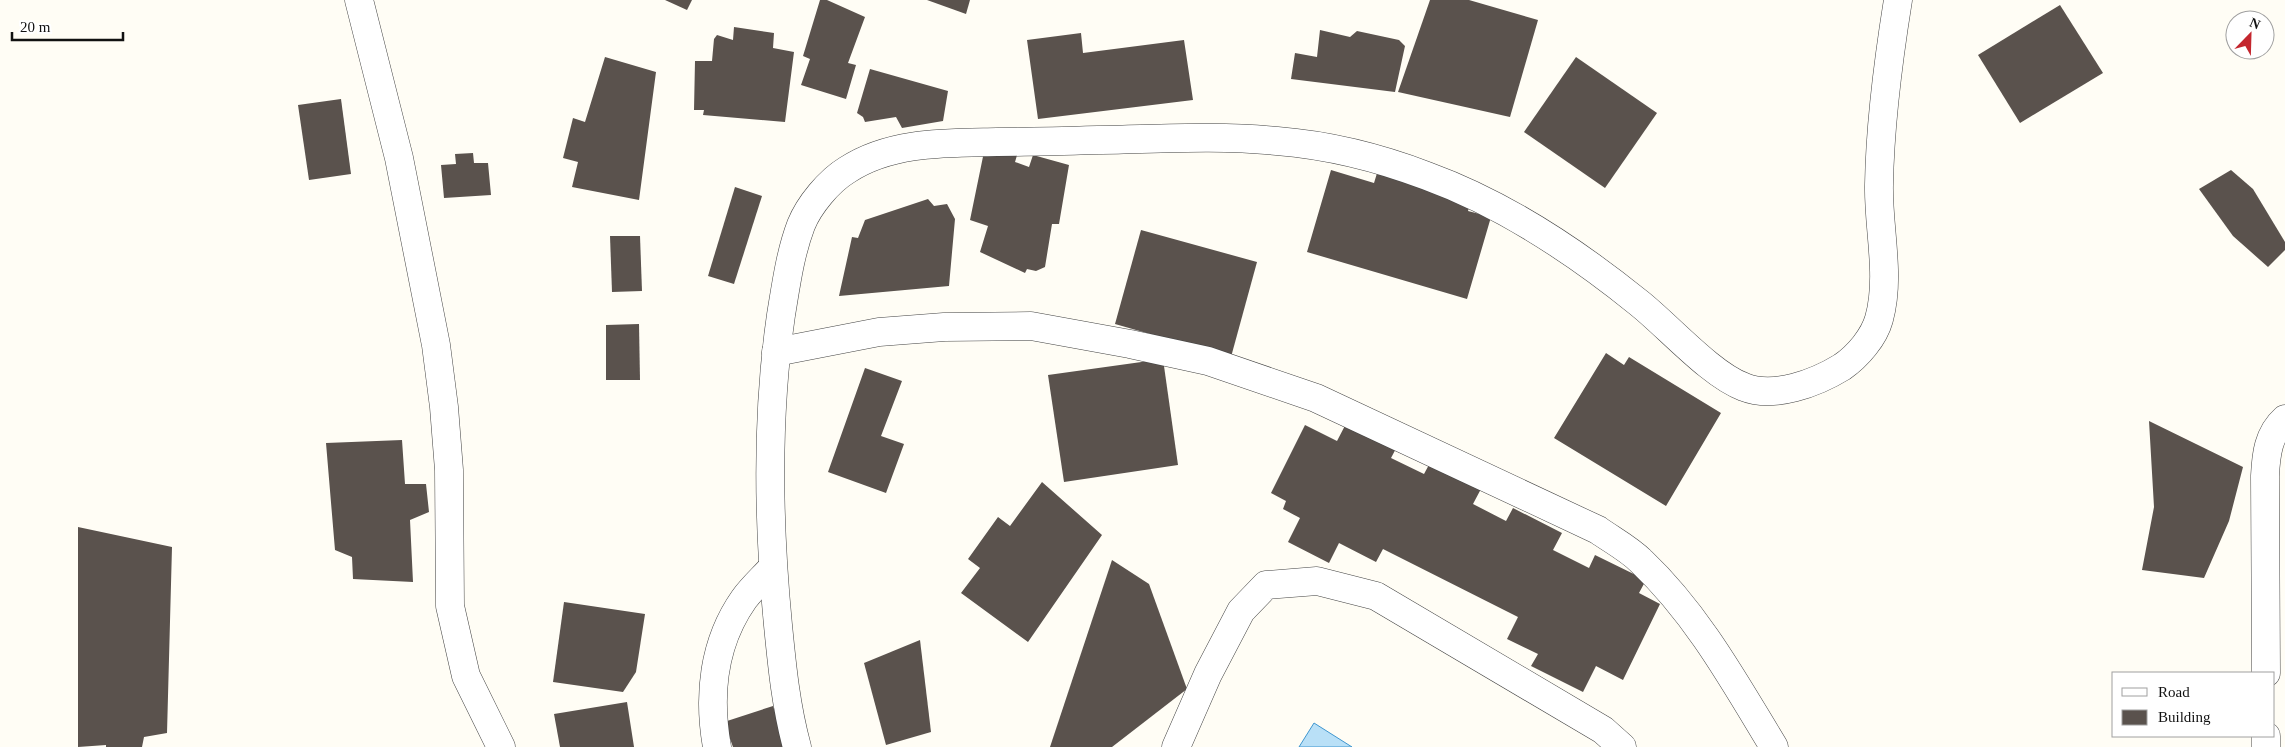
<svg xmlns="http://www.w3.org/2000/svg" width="2285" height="747" font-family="'Times New Roman',serif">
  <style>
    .water { fill: #b9e0f7; stroke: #3f96cf }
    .building { fill: #5a524d }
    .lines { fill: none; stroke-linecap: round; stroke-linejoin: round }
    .minor-casing { stroke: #444; stroke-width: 29 }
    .minor { stroke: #fff; stroke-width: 28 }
  </style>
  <rect width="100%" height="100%" fill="#fffdf5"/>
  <!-- water -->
  <polygon class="water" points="1314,723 1352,747 1299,747"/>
  <!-- building -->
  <g class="building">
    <polygon points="665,0 692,0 687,10"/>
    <polygon points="820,0 827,0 865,17 848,63 856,65 846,99 801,85 810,59 803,56"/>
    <polygon points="927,0 970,0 966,14"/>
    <polygon points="1430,0 1469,0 1538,20 1510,117 1398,92"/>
    <polygon points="2060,5 2103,73 2020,123 1978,55"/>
    <polygon points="734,27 774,33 773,48 794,52 785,122 703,115 704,110 694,110 695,61 712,61 714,39 717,35 733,40"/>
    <polygon points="1320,30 1350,37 1357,31 1399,40 1405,46 1395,92 1291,79 1295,53 1317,57"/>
    <polygon points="1081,33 1083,53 1184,40 1193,100 1038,119 1027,40"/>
    <polygon points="605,57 656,72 639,200 572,187 578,162 563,158 573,118 585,122"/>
    <polygon points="1576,57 1657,113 1605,188 1524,132"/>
    <polygon points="870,69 948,91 943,121 902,128 896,117 865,122 863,117 857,113"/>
    <polygon points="341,99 351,174 309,180 298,105"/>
    <polygon points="986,142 1018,152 1015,162 1029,167 1033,155 1069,165 1059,224 1052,224 1045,267 1036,271 1027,269 1025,273 980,252 988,226 970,220"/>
    <polygon points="473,153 474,163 488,163 491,195 444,198 441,165 456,164 455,154"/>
    <polygon points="1331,170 1374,183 1378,170 1472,198 1468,211 1491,217 1467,299 1307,252"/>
    <polygon points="2231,170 2253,189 2285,242 2285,250 2268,267 2233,236 2199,189"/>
    <polygon points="735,187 762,196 734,284 708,276"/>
    <polygon points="928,199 934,206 947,204 955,219 949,286 839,296 852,237 858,238 865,220"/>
    <polygon points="1141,230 1257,262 1231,357 1115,324"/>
    <polygon points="610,236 640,236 642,291 612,292"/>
    <polygon points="639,324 640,380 606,380 606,325"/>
    <polygon points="1606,353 1624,365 1629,357 1721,413 1666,506 1554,438"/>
    <polygon points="1163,359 1178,465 1064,482 1048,375"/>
    <polygon points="865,368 902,381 881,436 904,444 886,493 828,472"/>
    <polygon points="1350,416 1400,441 1391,458 1424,474 1431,461 1482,487 1473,504 1506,521 1513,508 1562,533 1553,550 1589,568 1595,555 1646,580 1639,593 1660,604 1623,680 1596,666 1583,692 1531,666 1538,654 1507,639 1518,617 1383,549 1376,562 1339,543 1329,563 1288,542 1300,518 1283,509 1286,501 1271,493 1305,425 1337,441"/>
    <polygon points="2149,421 2243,467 2229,521 2204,578 2142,570 2154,507"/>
    <polygon points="402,440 405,484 426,484 429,512 410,520 413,582 353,579 352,557 335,550 326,443"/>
    <polygon points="1042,482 1102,535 1028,642 961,593 980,568 968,559 998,517 1010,526"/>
    <polygon points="78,527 172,547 167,733 144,737 142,747 106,747 106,745 78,747"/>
    <polygon points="1112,560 1149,584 1187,689 1112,747 1050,747"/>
    <polygon points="564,602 645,614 636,672 623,692 553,682"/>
    <polygon points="920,640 931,732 886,745 864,663"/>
    <polygon points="627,702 634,747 560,747 554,714"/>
    <polygon points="773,706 787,747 733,747 724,722"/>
  </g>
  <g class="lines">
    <!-- minor casing -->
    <g class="minor-casing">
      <g id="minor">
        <polyline points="359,0 399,158 436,345 444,407 449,470 450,606 466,676 501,747"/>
        <path d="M776 352 879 332 944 327 1031 326 1130 344 1208 361 1316 398 1598 530C1612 540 1629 549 1641 561 1697 614 1734 681 1774 747"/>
        <path d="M2266 673 2265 476C2266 455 2268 434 2285 419"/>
        <polyline points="2266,736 2266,747"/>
        <path d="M717 747C708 696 713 643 744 599 752 588 763 578 772 568"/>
        <path d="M797 747C786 707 782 666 778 625 768 522 766 418 781 315 786 285 790 254 801 225 809 205 829 181 847 170 891 141 947 143 997 142 1032 142 1066 141 1101 140 1159 139 1218 135 1277 141 1327 145 1380 158 1427 176 1504 204 1576 252 1639 303 1668 326 1711 375 1744 387 1774 399 1816 383 1842 367 1858 356 1874 337 1879 319 1891 276 1878 228 1879 185 1880 122 1888 62 1898 0"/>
        <polyline points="1176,747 1208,674 1241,611 1266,585 1317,581 1376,596 1603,730 1622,747"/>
      </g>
    </g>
    <!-- minor -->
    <use href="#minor" class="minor"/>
  </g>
  <!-- legend -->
  <rect x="2112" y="672" width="162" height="65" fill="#ffffff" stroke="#a0a0a0"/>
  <rect x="2122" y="688" width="25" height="8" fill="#ffffff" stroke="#a0a0a0"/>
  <text x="2158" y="697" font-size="15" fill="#111111">Road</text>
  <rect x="2122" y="710" width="25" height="15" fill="#5a524d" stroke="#a0a0a0"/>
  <text x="2158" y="722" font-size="15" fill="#111111">Building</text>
  <!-- north arrow -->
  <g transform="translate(2250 35) rotate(23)"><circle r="24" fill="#ffffff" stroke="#a0a0a0"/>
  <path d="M0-4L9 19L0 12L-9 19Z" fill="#c4262e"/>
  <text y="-8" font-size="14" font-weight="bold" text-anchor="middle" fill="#111111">N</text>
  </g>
  <!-- scale -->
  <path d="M12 32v8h111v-8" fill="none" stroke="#111111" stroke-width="2.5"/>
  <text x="20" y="32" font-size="15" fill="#111111" stroke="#ffffff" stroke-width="4" paint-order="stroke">20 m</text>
</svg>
